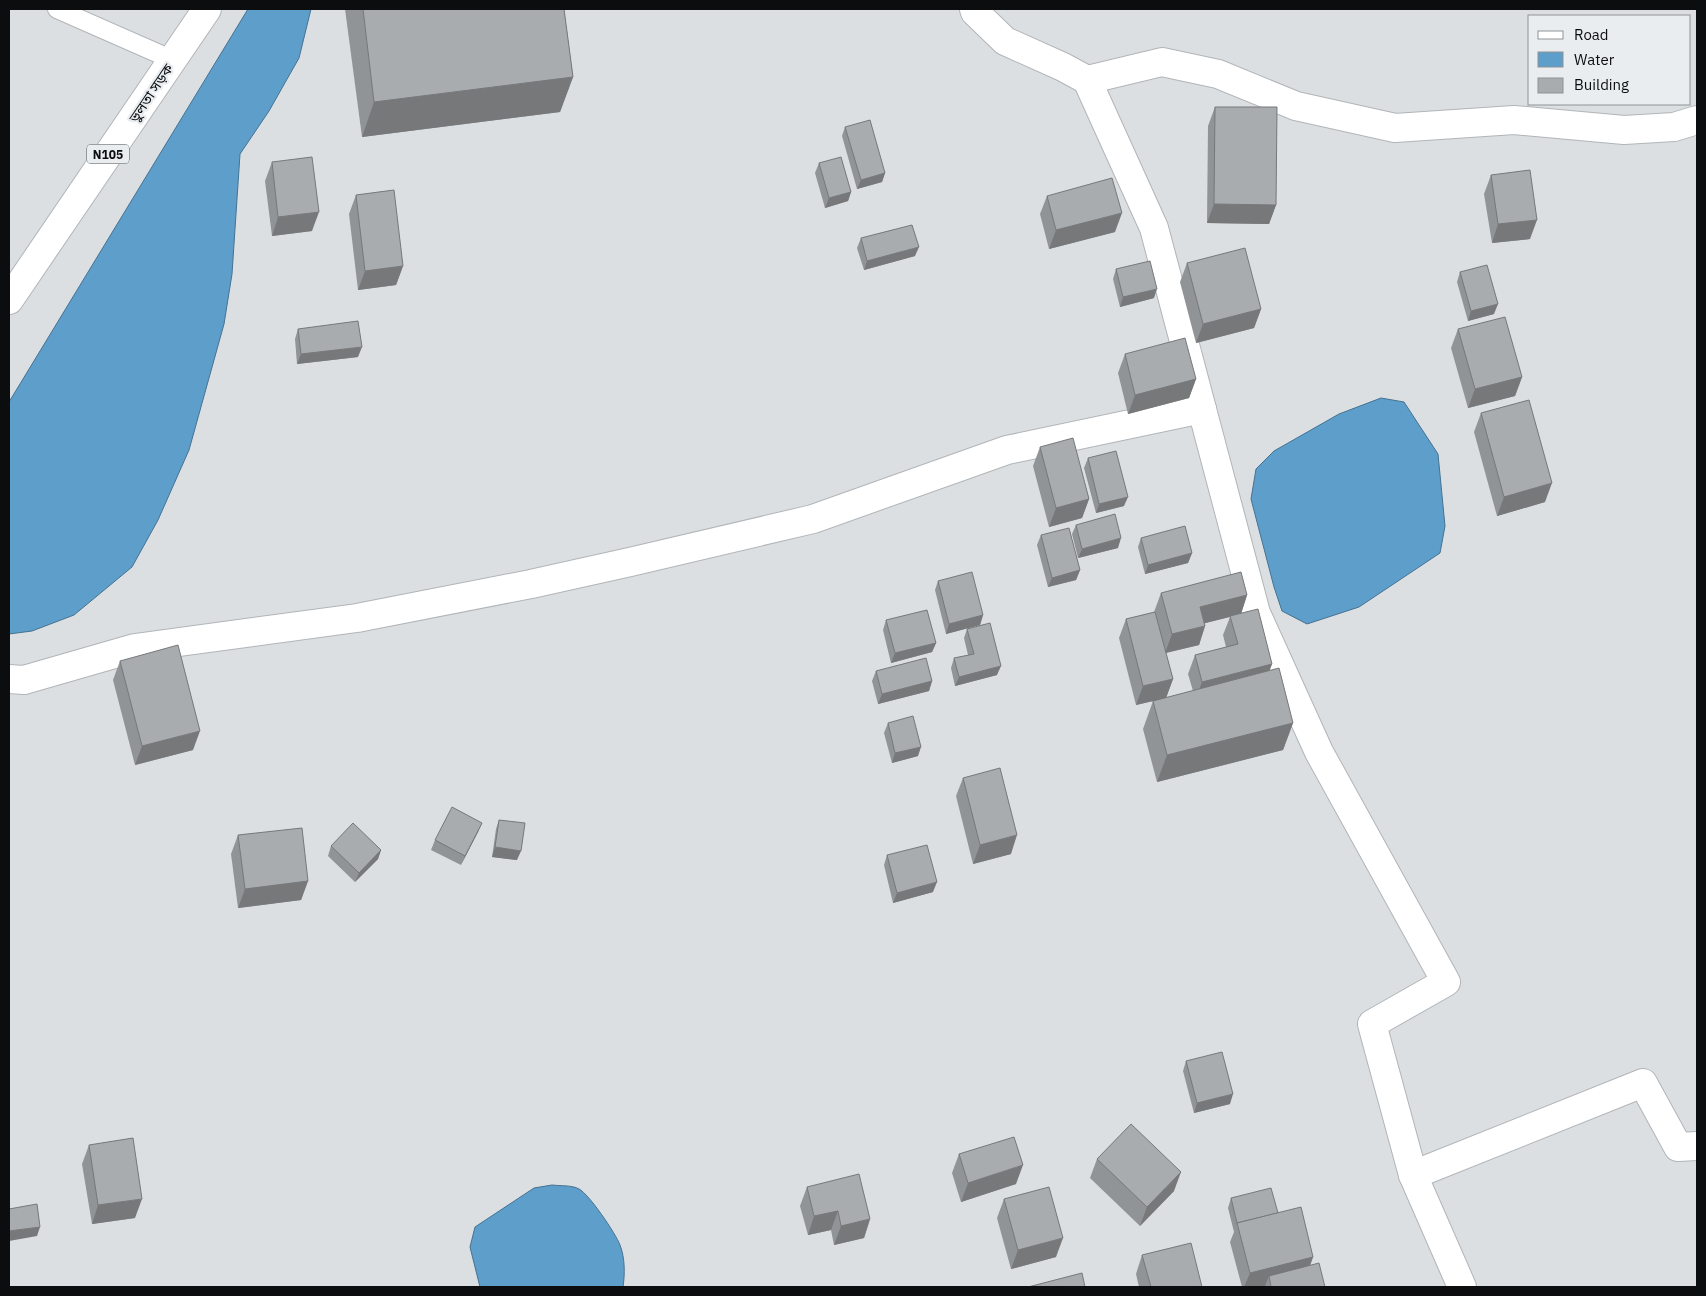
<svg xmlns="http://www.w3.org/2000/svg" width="1706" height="1296" font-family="'IBM Plex Sans','Noto Sans Bengali',sans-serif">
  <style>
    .water { fill: #5e9ecb; stroke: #457292 }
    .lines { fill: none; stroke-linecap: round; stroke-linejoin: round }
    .lane-casing { stroke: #b1b5b8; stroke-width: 20 }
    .street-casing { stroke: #b1b5b8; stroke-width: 30 }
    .highway-casing { stroke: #b1b5b8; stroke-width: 30 }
    .lane { stroke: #fff; stroke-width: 18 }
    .street { stroke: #fff; stroke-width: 28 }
    .highway { stroke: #fff; stroke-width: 28 }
    .wall { fill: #909496 }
    .shaded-wall { fill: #76787a }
    .building { fill: #a8acae; stroke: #76787a }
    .labels { text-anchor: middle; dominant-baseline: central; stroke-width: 4.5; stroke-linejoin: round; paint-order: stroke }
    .shield { fill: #e9edf0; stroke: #4e5052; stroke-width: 1 }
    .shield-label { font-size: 12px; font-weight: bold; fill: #0b0d0e }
    .street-label { font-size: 14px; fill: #0b0d0e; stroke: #e9edf0 }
  </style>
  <rect width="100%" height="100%" fill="#dbdfe2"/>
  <!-- water -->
  <g class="water">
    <polygon points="248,9 311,9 299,58 269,111 240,154 232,274 224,324 189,450 158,520 132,567 74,615 32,631 9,634 9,402"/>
    <polygon points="1381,398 1404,402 1438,454 1445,526 1440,553 1359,607 1307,624 1282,611 1274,587 1251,499 1256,469 1274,451 1339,414"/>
    <path d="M552 1185C560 1186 572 1185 579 1189 589 1194 616 1234 620 1245 625 1258 625 1274 623 1287H480L470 1247 475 1227 534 1188Z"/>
  </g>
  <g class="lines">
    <!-- lane casing -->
    <g class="lane-casing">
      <polyline id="lane" points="57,9 173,60"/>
    </g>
    <!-- street casing -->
    <g class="street-casing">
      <g id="street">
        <polyline points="974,9 975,12 1005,41 1063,67 1087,80 1154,228 1256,613 1319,752 1446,982 1372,1024 1413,1175 1462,1287"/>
        <polyline points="1087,80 1162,62 1218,74 1296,106 1395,128 1514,120 1624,130 1674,127 1697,120"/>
        <polyline points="9,679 24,680 135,648 357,618 531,584 630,562 813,519 1007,450 1202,409"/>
        <polyline points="1413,1175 1643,1083 1678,1147 1697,1146"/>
      </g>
    </g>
    <!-- highway casing -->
    <g class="highway-casing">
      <polyline id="highway" points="9,300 207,9"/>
    </g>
    <!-- lane -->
    <use href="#lane" class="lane"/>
    <!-- street -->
    <use href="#street" class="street"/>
    <!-- highway -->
    <use href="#highway" class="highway"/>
  </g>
  <!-- wall -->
  <g class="wall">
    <polygon points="345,9 564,9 573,77 560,112 362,137"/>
    <polygon points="1215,107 1276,205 1269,224 1207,223 1208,126"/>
    <polygon points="845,127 885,173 882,182 857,189 842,136"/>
    <polygon points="272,162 312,231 272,236 265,181"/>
    <polygon points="819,163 851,192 848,201 825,208 815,173"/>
    <polygon points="1491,175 1530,239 1492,243 1484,194"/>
    <polygon points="356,195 403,266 396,285 358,290 349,214"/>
    <polygon points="1047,196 1115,232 1049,249 1040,214"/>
    <polygon points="861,238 915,256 864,270 857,248"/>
    <polygon points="1187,263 1261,309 1254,328 1196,343 1180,282"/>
    <polygon points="1116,269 1154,298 1120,307 1113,279"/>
    <polygon points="1460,272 1494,314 1468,321 1457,282"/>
    <polygon points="298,329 358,357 297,364 295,339"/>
    <polygon points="1458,329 1522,377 1515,396 1468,408 1451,348"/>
    <polygon points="1125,354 1196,379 1189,398 1128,414 1118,373"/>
    <polygon points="1481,413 1545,502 1497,516 1474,432"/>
    <polygon points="1040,447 1089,499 1082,518 1049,527 1033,466"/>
    <polygon points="1088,458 1124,506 1096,513 1084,468"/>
    <polygon points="1076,525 1118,548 1078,558 1072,534"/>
    <polygon points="1041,535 1080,570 1076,580 1048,587 1037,545"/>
    <polygon points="1141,538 1192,553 1188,563 1145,574 1138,547"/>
    <polygon points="938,581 983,615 980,625 946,634 935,590"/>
    <polygon points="1161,593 1247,595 1241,614 1272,664 1269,671 1293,723 1283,750 1157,782 1143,729 1153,701 1193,691 1188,674 1195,655 1226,647 1223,635 1230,617 1205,623 1205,626 1199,645 1166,653 1173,679 1166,698 1136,705 1119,638 1126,619 1154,612"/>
    <polygon points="886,620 936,643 932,652 891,663 883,630"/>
    <polygon points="967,629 997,675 955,686 951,668 954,658 968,655 964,638"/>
    <polygon points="120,661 193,750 135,765 113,680"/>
    <polygon points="876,671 932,681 929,691 878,704 872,681"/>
    <polygon points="888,723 918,756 892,763 884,733"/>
    <polygon points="963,778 1011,854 973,864 956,796"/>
    <polygon points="499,820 517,860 492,857 496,829"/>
    <polygon points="482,823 478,832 461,865 431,850 435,840"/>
    <polygon points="238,835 308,881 301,900 238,908 231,854"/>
    <polygon points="331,846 381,850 378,859 355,882 328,856"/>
    <polygon points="887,855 933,892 893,903 884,865"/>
    <polygon points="1186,1061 1230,1104 1194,1113 1183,1071"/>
    <polygon points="89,1145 135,1218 92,1224 82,1164"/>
    <polygon points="959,1154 1016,1184 961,1202 952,1173"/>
    <polygon points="1097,1159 1174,1191 1140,1226 1090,1178"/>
    <polygon points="807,1187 870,1219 864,1238 834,1245 831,1230 808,1235 800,1206"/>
    <polygon points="1231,1198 1278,1213 1313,1257 1310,1266 1325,1287 1264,1287 1265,1286 1260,1287 1242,1287 1230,1242 1234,1232 1228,1208"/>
    <polygon points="1004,1199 1056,1257 1011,1269 997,1218"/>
    <polygon points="1142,1255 1202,1287 1139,1287 1136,1274"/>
  </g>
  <!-- shaded-wall -->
  <g class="shaded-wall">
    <polygon points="573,77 560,112 362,137 374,102"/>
    <polygon points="885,173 882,182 857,189 861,180"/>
    <polygon points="851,192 848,201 825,208 829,198"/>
    <polygon points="1214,204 1276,205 1269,224 1207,223"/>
    <polygon points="319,212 312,231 272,236 278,217"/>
    <polygon points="1122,213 1115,232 1049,249 1056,230"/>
    <polygon points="1537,220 1530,239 1492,243 1498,224"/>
    <polygon points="919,247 915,256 864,270 867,261"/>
    <polygon points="403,266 396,285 358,290 365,271"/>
    <polygon points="1157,289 1154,298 1120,307 1123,297"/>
    <polygon points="1498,304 1494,314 1468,321 1471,311"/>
    <polygon points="1261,309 1254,328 1196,343 1203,324"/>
    <polygon points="362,347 358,357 297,364 301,354"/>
    <polygon points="1522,377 1515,396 1468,408 1475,389"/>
    <polygon points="1196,379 1189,398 1128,414 1135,395"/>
    <polygon points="1552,483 1545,502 1497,516 1504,497"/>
    <polygon points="1128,497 1124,506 1096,513 1099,504"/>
    <polygon points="1089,499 1082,518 1049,527 1056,508"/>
    <polygon points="1121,538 1118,548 1078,558 1082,549"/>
    <polygon points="1192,553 1188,563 1145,574 1148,565"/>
    <polygon points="1080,570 1076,580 1048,587 1052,578"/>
    <polygon points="1247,595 1241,614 1194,626 1200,607"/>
    <polygon points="983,615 980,625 946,634 949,624"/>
    <polygon points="1205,626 1199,645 1165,653 1172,634"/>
    <polygon points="936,643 932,652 891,663 895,653"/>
    <polygon points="1272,664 1265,683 1195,701 1202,682"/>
    <polygon points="1001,666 997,675 955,686 959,677"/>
    <polygon points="1173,679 1166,698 1136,705 1143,686"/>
    <polygon points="932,681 929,691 878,704 882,694"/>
    <polygon points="1293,723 1283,750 1157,782 1167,755"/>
    <polygon points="200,731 193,750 135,765 142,746"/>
    <polygon points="921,747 918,756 892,763 895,753"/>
    <polygon points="482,823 478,832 461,865 465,856"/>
    <polygon points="1017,835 1011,854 973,864 980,845"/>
    <polygon points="495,847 521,851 517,860 492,857"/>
    <polygon points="381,850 378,859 355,882 359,873"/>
    <polygon points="308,881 301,900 238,908 245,889"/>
    <polygon points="937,882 933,892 893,903 897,893"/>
    <polygon points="1233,1094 1230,1104 1194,1113 1197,1103"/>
    <polygon points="1023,1165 1016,1184 961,1202 968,1183"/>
    <polygon points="1181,1172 1174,1191 1140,1226 1147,1207"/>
    <polygon points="142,1199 135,1218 92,1224 98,1205"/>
    <polygon points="838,1211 831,1230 808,1235 814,1216"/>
    <polygon points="870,1219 864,1238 834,1245 841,1226"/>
    <polygon points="40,1227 37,1236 9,1241 9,1231"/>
    <polygon points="1063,1238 1056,1257 1011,1269 1018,1250"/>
    <polygon points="1313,1257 1306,1276 1269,1276 1265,1286 1260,1287 1244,1287 1250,1273"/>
  </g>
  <!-- building -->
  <g class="building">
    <polygon points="363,9 564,9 573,77 374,102"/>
    <polygon points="1215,107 1277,107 1276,205 1214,204"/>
    <polygon points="870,120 885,173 861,180 845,127"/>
    <polygon points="312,157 319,212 278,217 272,162"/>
    <polygon points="841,157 851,192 829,198 819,163"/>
    <polygon points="1530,170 1537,220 1498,224 1491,175"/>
    <polygon points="1112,178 1122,213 1056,230 1047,196"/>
    <polygon points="394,190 403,266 365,271 356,195"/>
    <polygon points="912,225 919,247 867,261 861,238"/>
    <polygon points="1245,248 1261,309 1203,324 1187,263"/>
    <polygon points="1150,261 1157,289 1123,297 1116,269"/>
    <polygon points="1487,265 1498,304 1471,311 1460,272"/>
    <polygon points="1505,317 1522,377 1475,389 1458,329"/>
    <polygon points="358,321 362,347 301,354 298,329"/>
    <polygon points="1185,338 1196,379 1135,395 1125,354"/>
    <polygon points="1529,400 1552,483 1504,497 1481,413"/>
    <polygon points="1073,438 1089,499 1056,508 1040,447"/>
    <polygon points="1116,451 1128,497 1099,504 1088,458"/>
    <polygon points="1115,514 1121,538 1082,549 1076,525"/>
    <polygon points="1185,526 1192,553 1148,565 1141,538"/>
    <polygon points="1069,528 1080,570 1052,578 1041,535"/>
    <polygon points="972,572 983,615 949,624 938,581"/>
    <polygon points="1241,572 1247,595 1200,607 1205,626 1172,634 1161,593"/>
    <polygon points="1258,609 1272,664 1202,682 1195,655 1238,644 1230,616"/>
    <polygon points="927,610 936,643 895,653 886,620"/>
    <polygon points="1155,612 1173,679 1143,686 1126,619"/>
    <polygon points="990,623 1001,666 959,677 954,658 974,654 967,629"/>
    <polygon points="178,645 200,731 142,746 120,661"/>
    <polygon points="926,658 932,681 882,694 876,671"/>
    <polygon points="1279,668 1293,723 1167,755 1153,701"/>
    <polygon points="913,716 921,747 895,753 888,723"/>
    <polygon points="1000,768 1017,835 980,845 963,778"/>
    <polygon points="452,807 482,823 465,856 435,840"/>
    <polygon points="499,820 525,823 521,851 495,847"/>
    <polygon points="353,823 381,850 359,873 331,846"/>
    <polygon points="302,828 308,881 245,889 238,835"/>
    <polygon points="927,845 937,882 897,893 887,855"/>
    <polygon points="1222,1052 1233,1094 1197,1103 1186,1061"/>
    <polygon points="1131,1124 1181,1172 1147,1207 1097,1159"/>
    <polygon points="1014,1137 1023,1165 968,1183 959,1154"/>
    <polygon points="133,1138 142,1199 98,1205 89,1145"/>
    <polygon points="859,1174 870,1219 841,1226 838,1211 814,1216 807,1187"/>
    <polygon points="1049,1187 1063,1238 1018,1250 1004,1199"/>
    <polygon points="1271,1188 1278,1213 1237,1223 1231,1198"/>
    <polygon points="37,1204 40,1227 9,1231 9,1209"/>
    <polygon points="1301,1207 1313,1257 1250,1273 1237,1223"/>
    <polygon points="1191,1243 1202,1287 1151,1287 1142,1255"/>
    <polygon points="1319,1263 1325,1287 1271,1287 1269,1276"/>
    <polygon points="1082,1273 1085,1287 1028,1287"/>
  </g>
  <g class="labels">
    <!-- shield labels -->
    <rect class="shield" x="87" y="144.5" width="42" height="19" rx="4"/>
    <g class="shield-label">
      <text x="108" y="154">N105</text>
    </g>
    <!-- street labels -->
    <g class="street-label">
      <text transform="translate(151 93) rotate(-56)">ভুলতা সড়ক</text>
    </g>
  </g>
  <!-- border -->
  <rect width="1706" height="1296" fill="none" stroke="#0b0d0e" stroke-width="20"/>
  <!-- legend -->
  <rect x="1528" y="15" width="162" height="90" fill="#e9edf0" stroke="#909396"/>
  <rect x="1538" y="31" width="25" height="8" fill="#ffffff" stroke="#909396"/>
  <text x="1574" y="40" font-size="15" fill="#0b0d0e">Road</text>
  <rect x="1538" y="52" width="25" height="15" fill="#5e9ecb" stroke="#909396"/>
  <text x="1574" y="65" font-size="15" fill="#0b0d0e">Water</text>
  <rect x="1538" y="78" width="25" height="15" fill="#a8acae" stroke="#909396"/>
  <text x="1574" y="90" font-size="15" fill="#0b0d0e">Building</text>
</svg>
